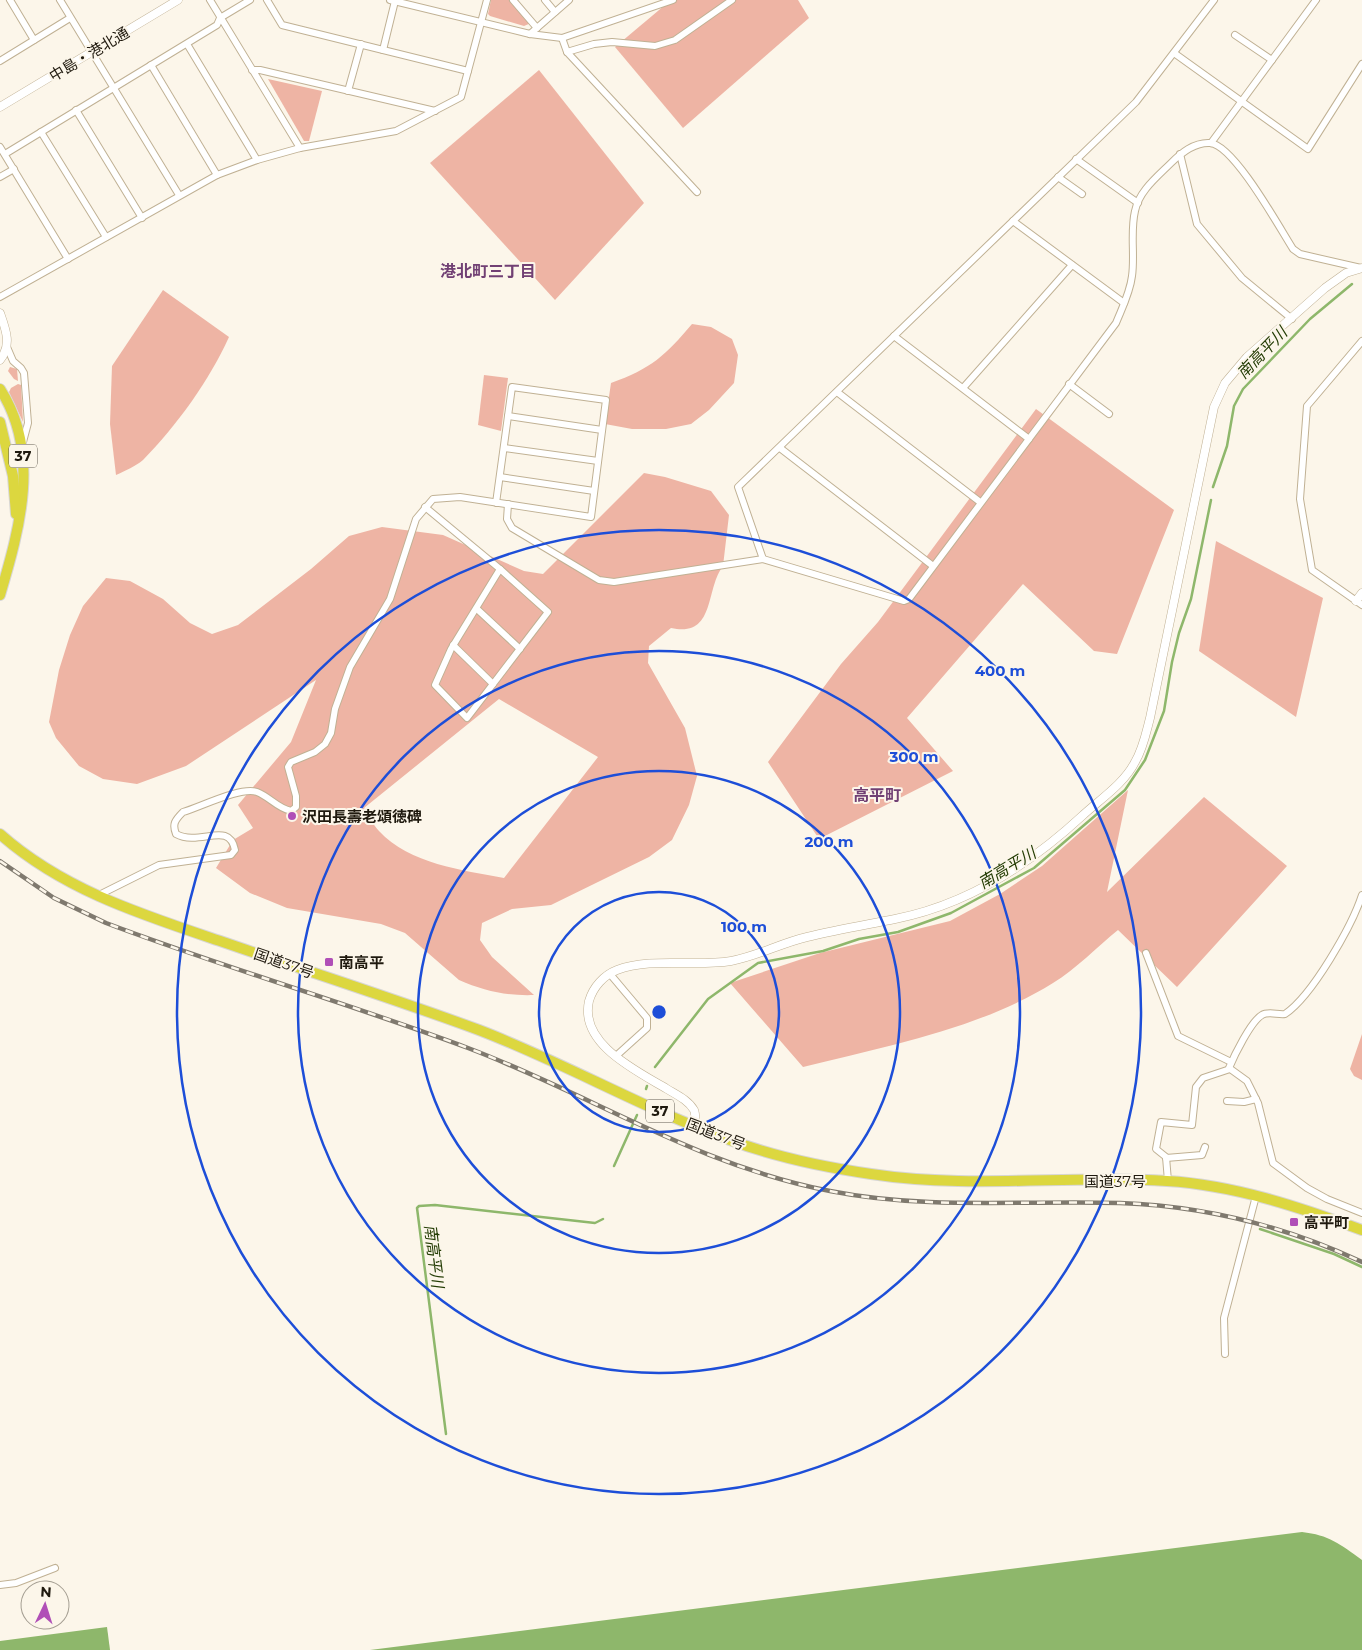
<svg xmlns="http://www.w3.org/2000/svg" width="1362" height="1650" font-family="Montserrat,'Noto Sans JP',sans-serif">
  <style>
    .green { fill: #eeb4a4; fill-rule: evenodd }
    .water { fill: #8eb76b }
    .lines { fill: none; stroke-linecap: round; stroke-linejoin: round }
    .stream { stroke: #8eb76b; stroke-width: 2.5 }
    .minor-casing { stroke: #c0b194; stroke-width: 8 }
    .tertiary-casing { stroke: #c0b194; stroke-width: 9 }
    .trunk-casing { stroke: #d7d6d4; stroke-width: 12 }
    .minor { stroke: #fff; stroke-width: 6 }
    .tertiary { stroke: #fff; stroke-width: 8 }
    .trunk { stroke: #dcd73f; stroke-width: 10 }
    .rail-casing { stroke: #7f796e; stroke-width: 4.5 }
    .rail { stroke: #fcf6ea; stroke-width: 2.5; stroke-dasharray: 8; stroke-linecap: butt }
    .ring { fill: none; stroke: #1d4ed8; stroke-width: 2.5 }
    .poi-dot { fill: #b04fb7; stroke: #fcf6ea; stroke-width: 2 }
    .labels { text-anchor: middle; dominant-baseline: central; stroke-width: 4; stroke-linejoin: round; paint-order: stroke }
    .shield { fill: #fcf6ea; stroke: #615b50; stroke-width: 1 }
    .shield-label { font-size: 14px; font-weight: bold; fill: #1f190e }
    .street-label { font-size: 15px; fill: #1f190e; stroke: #fcf6ea }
    .poi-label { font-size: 15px; font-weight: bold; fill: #1f190e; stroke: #fcf6ea; text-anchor: start }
    .neighbourhood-label { font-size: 16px; font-weight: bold; fill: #714074; stroke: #fcf6ea }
    .water-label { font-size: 16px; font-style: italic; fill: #243d05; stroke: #fcf6ea }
    .centre { fill: #1d4ed8; stroke: #fcf6ea; stroke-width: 2.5 }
    .ring-label { font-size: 15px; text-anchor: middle; font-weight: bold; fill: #1d4ed8; stroke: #fcf6ea; stroke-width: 4; stroke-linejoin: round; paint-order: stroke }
  </style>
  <rect width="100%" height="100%" fill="#fcf6ea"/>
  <!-- green -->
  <g class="green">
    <polygon points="491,0 511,0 531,23 524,26 490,16 488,14"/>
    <polygon points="671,0 798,0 809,18 683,128 615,47"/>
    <polygon points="539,70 644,203 555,300 430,163"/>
    <polygon points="268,79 322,91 309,141 304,141"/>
    <path d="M163 290 229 337C209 381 177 425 143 460 136 466 125 471 116 475L110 424 112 366Z"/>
    <path d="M692 324 711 327 732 339 738 355 734 383 709 410 691 424 666 429H632L605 424 611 383C651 369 666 355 692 324Z"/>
    <polygon points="10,367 17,369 18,381 14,379 8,371"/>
    <polygon points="484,375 508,378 501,431 478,425"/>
    <polygon points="18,384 21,385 23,422 9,392 11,388"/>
    <polygon points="1036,409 1174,510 1117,654 1094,651 1023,584 907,718 953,771 819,839 768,762 841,664 878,622"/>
    <path d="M644 473 665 477 711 491 729 515 723 566C705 589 716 638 671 628L649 646 648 663 685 728 697 776 689 805 672 840 649 857 551 905 512 909 482 923 480 940 492 957 534 995C507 996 484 991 459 980L405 933 381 924 287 908 250 893 216 868 233 840 253 828 238 805 291 742 316 680 186 766 137 784 103 779 79 766 56 738 49 722 59 670 70 635 83 606 106 578 130 581 163 599 190 623 212 634 238 625 311 569 349 536 382 527 443 535 524 571 543 574ZM499 699 598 757 504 878C462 870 410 864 379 831 373 825 368 815 364 808Z"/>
    <polygon points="1216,541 1323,598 1296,717 1199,651"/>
    <path d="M1128 790 1107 892 1204 797 1287 866 1177 987 1118 930C1097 947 1076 969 1053 983 979 1029 887 1046 803 1067L730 983 820 953 950 921 1000 894 1042 866Z"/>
    <polygon points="1362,1034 1362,1080 1354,1076 1350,1069"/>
  </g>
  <!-- water -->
  <g class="water">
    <path d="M1302 1532C1329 1535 1340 1544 1362 1560V1650H370Z"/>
    <polygon points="107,1627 110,1650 0,1650 0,1641"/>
  </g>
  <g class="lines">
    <!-- stream -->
    <g class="stream">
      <polyline points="1213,487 1227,446 1234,406 1243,389 1310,319 1352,284"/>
      <polyline points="655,1067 708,999 758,963 823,951 859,939 898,932 951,913 1034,868 1125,790 1145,760 1164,711 1172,662 1179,633 1191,599 1211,500"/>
      <polyline points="646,1089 647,1086"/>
      <polyline points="614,1166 637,1115"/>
      <polyline points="1260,1229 1334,1254 1362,1267"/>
      <polyline points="446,1434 417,1208 419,1206 435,1205 595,1223 603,1219"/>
    </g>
    <!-- minor casing -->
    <g class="minor-casing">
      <g id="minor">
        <polyline points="10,0 34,40"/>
        <polyline points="60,0 179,195"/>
        <polyline points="210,0 300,148"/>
        <polyline points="267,0 282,25 468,71"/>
        <polyline points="390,0 530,34 562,38 673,0"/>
        <polyline points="513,0 537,28"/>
        <polyline points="545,0 555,12"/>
        <polyline points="530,34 569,0"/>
        <polyline points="1235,35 1272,60"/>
        <polyline points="562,38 567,52 697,192"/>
        <polyline points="187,44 257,160"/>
        <polyline points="383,50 395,1"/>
        <polyline points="567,52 594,44 612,42 655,46 675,40 732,0"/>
        <polyline points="1174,53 1308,149 1362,64"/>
        <polyline points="0,61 70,18"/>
        <polyline points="151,65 217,175"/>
        <polyline points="252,70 260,70 435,111"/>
        <polyline points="348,91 361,44"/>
        <polyline points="76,110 142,218"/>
        <polyline points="41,132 106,237"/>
        <polyline points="1211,143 1316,0"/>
        <polyline points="0,147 68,259"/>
        <polyline points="5,154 217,25 220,18 250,0"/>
        <polyline points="1180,154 1197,224 1242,278 1292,319"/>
        <polyline points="1076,159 1138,203"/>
        <polyline points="0,177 14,169"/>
        <polyline points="1058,177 1082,194"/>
        <polyline points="1013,221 1124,303"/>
        <polyline points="0,297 217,175 257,160 300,148 396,131 461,97 487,0"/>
        <polyline points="894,336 1029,439"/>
        <polyline points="1362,341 1307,406 1300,499 1312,570 1362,605"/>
        <polyline points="7,347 13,361 21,368 24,373 28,423 23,442"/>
        <polyline points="1069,384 1109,414"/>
        <polyline points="963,388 1072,265"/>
        <polyline points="837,392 980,502"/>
        <polyline points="508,416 602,430"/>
        <polyline points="504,448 598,461"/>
        <polyline points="780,448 933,566"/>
        <polyline points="500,477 594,491"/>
        <path d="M508 504 507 519 512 528 599 580 614 582 763 559 904 601 909 599 1116 323C1122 308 1130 293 1132 276 1135 255 1130 232 1135 211 1139 191 1157 177 1171 163 1181 153 1194 142 1210 143 1234 145 1279 227 1293 249L1300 254 1361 268"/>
        <polyline points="425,507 500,569"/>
        <polyline points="763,559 738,487 1136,102 1214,0"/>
        <polygon points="500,569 548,612 467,718 435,685 451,649"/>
        <polyline points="477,609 520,649"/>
        <polyline points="453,645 493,684"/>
        <path d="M1362 895C1352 926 1312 996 1285 1014 1278 1015 1268 1011 1262 1015 1251 1021 1234 1056 1229 1068L1247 1081 1258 1103 1273 1163 1307 1188 1327 1199 1362 1213"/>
        <path d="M97 896 159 865 231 855 235 850C229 820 200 847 176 834 172 824 175 820 183 812 200 807 242 786 257 792 270 797 277 808 291 811L296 807V796L288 767 291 762 315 752 325 744 331 733 335 709 350 667 390 599 416 519 433 499 460 497 591 517 606 400 512 387 496 503"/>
        <polyline points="1146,953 1178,1036 1231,1062"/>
        <polyline points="610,974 647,1018 647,1028 616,1056"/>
        <polyline points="1227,1101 1244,1102 1256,1099"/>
        <polyline points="1166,1158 1202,1155 1205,1147"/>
        <polyline points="1168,1181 1166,1157 1156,1149 1161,1122 1192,1125 1196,1087 1203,1078 1230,1069"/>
        <polyline points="1225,1354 1224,1318 1256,1196"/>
        <polyline points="0,1585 16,1583 55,1568"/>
      </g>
    </g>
    <!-- tertiary casing -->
    <g class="tertiary-casing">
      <g id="tertiary">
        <polyline points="0,107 178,0"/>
        <path d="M0 313C6 330 12 345 0 360"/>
        <polyline points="1356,601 1362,593"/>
        <path d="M695 1127C695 1122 696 1114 694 1110 688 1100 677 1095 667 1089 637 1071 579 1044 589 1001 593 987 604 975 617 970 650 957 695 967 731 961 758 956 781 943 807 937 836 930 865 925 895 919 966 905 1029 865 1082 816 1099 800 1124 784 1135 762 1143 749 1146 733 1150 718L1214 407 1225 383 1247 357 1325 288 1346 273 1362 268"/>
      </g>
    </g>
    <!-- trunk casing -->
    <g class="trunk-casing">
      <g id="trunk">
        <path d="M0 389C41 452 20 528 0 595"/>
        <polyline points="0,422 13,476 16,514"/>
        <path d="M0 834C64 891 146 916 226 943 310 972 395 999 479 1030 565 1063 644 1109 730 1140 775 1157 823 1167 871 1174 969 1189 1068 1175 1167 1181 1234 1185 1299 1207 1362 1230"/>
      </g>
    </g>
    <!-- minor -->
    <use href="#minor" class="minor"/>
    <!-- tertiary -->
    <use href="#tertiary" class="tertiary"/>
    <!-- trunk -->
    <use href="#trunk" class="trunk"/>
    <!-- rail casing -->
    <g class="rail-casing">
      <path id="rail" d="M0 861 54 898 106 923C225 968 348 1003 468 1048 592 1095 696 1165 830 1191 926 1210 1023 1200 1120 1203 1205 1206 1285 1226 1362 1262"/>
    </g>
    <!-- rail -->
    <use href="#rail" class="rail"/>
  </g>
  <!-- distance rings -->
  <g class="ring">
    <circle cx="659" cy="1012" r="120"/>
    <circle cx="659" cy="1012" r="241"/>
    <circle cx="659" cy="1012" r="361"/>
    <circle cx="659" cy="1012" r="482"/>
  </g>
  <!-- markers -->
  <g class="poi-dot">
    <circle cx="292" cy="816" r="5"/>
    <rect x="324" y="957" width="10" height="10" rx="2.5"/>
    <rect x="1289" y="1217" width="10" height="10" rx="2.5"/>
  </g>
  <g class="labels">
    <!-- shield labels -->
    <g class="shield">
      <rect x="9" y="444.5" width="28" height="23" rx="4"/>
      <rect x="646" y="1099.5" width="28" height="23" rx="4"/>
    </g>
    <g class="shield-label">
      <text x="23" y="456">37</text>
      <text x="660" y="1111">37</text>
    </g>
    <!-- street labels -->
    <g class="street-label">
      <text transform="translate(89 54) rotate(-31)">中島・港北通</text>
      <text transform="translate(284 963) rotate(19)">国道37号</text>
      <text transform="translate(716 1134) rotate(21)">国道37号</text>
      <text x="1115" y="1181">国道37号</text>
    </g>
    <!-- poi labels -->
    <g class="poi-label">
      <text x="302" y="816">沢田長壽老頌徳碑</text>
      <text x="339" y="962">南高平</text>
      <text x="1304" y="1222">高平町</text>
    </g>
    <!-- neighbourhood labels -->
    <g class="neighbourhood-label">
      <text x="488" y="271">港北町三丁目</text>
      <text x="877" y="795">高平町</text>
    </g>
    <!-- water labels -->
    <g class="water-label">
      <text transform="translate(1262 353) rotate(-46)">南高平川</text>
      <text transform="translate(1007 868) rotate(-31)">南高平川</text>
      <text transform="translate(434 1256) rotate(83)">南高平川</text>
    </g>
  </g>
  <circle cx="659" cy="1012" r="8" class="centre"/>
  <g class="ring-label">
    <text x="1000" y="676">400 m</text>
    <text x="914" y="762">300 m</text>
    <text x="829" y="847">200 m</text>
    <text x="744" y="932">100 m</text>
  </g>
  <!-- north arrow -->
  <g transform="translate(45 1605) rotate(4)"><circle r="24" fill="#fcf6ea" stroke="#a49e92"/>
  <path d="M0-4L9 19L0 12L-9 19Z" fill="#b04fb7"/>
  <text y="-8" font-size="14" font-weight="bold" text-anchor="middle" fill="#1f190e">N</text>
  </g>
</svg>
